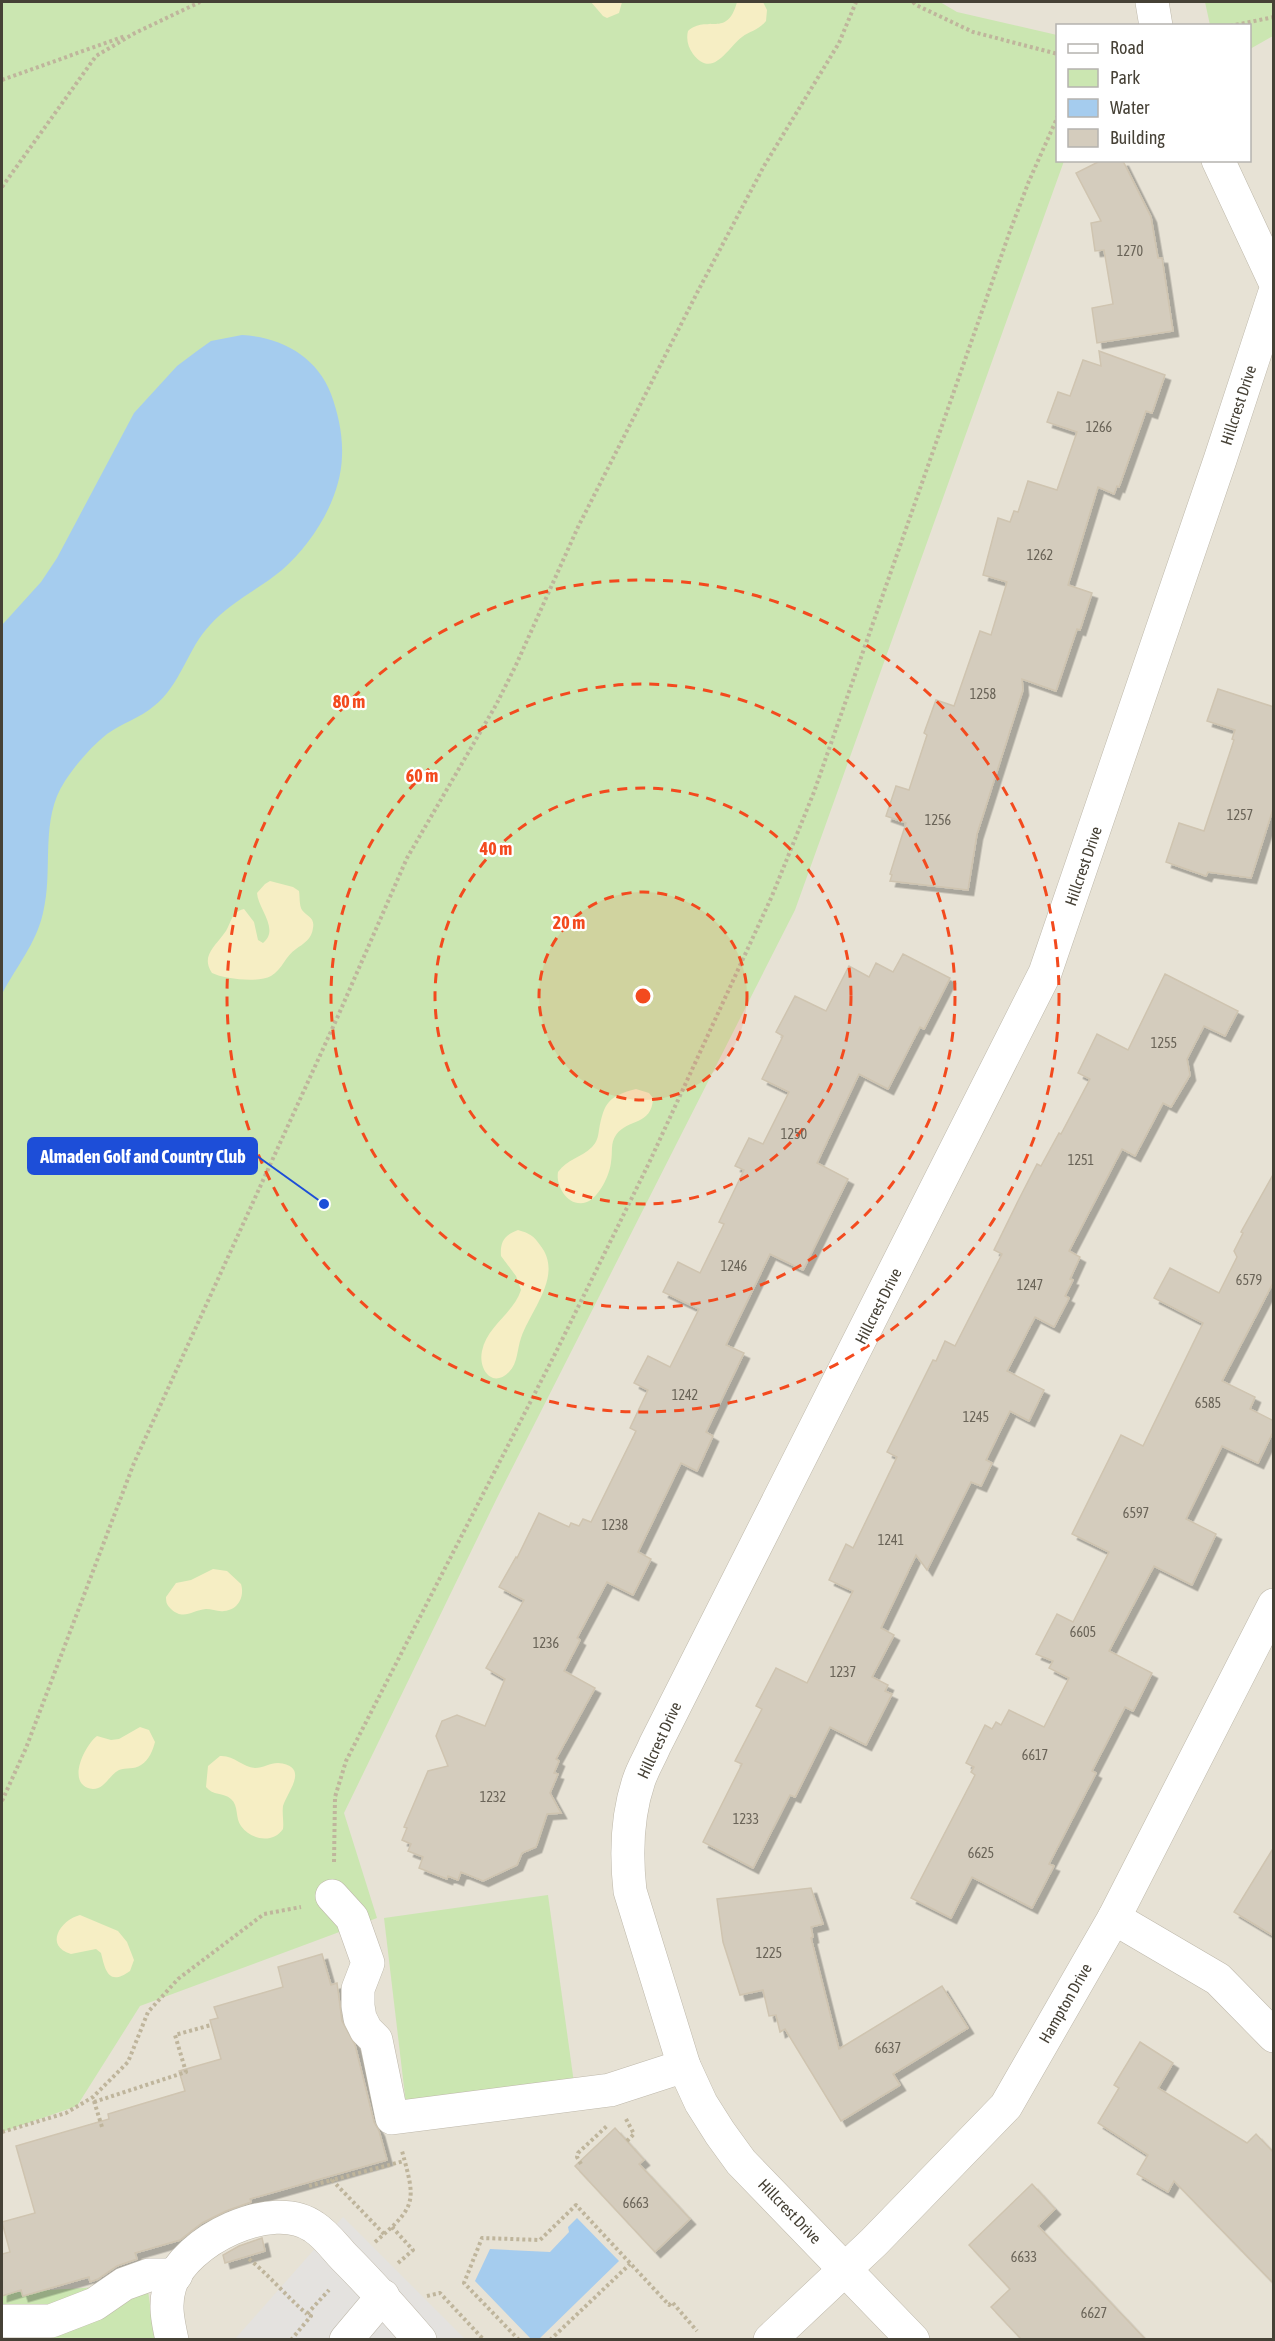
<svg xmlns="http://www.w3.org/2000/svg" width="1275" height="2341" font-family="'Asap Condensed',sans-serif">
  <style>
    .residential { fill: #e7e2d5; fill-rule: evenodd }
    .green { fill: #cbe6b1 }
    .sand { fill: #f6eec4 }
    .parking { fill: #e4e2df }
    .water { fill: #a5ccee }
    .building { fill: #d4ccbd; stroke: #cfc4b0; stroke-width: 1.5; filter: url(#shadow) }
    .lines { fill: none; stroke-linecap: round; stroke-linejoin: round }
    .minor-casing { stroke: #beb8aa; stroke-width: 34 }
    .path { stroke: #bfb59c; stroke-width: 4; stroke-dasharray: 3 3; stroke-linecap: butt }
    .minor { stroke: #fff; stroke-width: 33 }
    .ring { fill: none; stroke: #f34a1e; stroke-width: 3; stroke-dasharray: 10 8 }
    .labels { text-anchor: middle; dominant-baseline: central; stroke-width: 4.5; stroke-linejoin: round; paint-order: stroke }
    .number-label { font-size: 14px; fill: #6a6458 }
    .street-label { font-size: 16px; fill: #464136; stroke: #fff }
    .centre { fill: #f34a1e; stroke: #fff; stroke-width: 3 }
    .ring-label { font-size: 18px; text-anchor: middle; font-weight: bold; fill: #f34a1e; stroke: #fff; stroke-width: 4.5; stroke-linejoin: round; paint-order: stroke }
    .leader { fill: none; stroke: #1d4ed8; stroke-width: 2 }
    .callout-dot { fill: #1d4ed8; stroke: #fff; stroke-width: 2 }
    .callout { fill: #1d4ed8; stroke: #1d4ed8; stroke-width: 2 }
    .callout-label { font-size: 18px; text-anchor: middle; font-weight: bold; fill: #fff }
  </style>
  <defs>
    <filter id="shadow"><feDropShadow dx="5.5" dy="5.5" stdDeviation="0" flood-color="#0004"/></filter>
  </defs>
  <rect width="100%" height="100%" fill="#f3f0e7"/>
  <!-- residential -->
  <path class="residential" d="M2 2H1273V2339H2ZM1058 26H1250V160H1058Z"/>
  <!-- green -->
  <g class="green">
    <polygon points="2,2 940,2 957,12 1057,35 1058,160 1064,161 795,910 497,1498 344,1813 377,1918 140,2006 77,2106 2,2132"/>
    <polygon points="1205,2 1273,2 1273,36 1250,49 1250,26 1210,25"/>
    <polygon points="548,1895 574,2083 406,2104 384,1918"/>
    <polygon points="147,2284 155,2339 2,2340 2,2293"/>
  </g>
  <!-- sand -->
  <g class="sand">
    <polygon points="591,2 622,2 619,13 607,18 603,16"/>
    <path d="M737 2H763L767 10 766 21C759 30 750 31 742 37 728 47 713 80 693 54 688 47 686 39 688 31 707 14 727 39 737 2Z"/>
    <path d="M270 881 293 887 299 891C300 897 299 905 302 910 307 917 315 917 313 928 312 939 303 944 296 949 286 955 282 970 271 976 259 983 224 979 212 973 201 957 214 947 223 935 232 925 229 913 244 909L254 922 258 940 263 943C280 929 258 909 257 893L265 884Z"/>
    <path d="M636 1089 649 1093 653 1098C652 1126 628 1118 616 1135 610 1144 613 1152 611 1162 610 1174 601 1192 592 1199 574 1213 555 1190 558 1172 567 1159 581 1158 592 1147 597 1142 598 1137 599 1130 604 1102 609 1096 636 1089Z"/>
    <path d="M518 1230C529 1233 534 1236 540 1245 564 1275 531 1309 521 1338 517 1349 518 1363 509 1372 492 1389 478 1369 482 1351 487 1326 513 1314 521 1290L516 1276 501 1256C500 1242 504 1235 518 1230Z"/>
    <path d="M213 1569 227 1571 241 1584C245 1597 238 1610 224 1611 218 1612 212 1609 206 1609 192 1610 184 1621 171 1609 167 1605 166 1603 166 1597L176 1583 191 1580Z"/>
    <path d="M140 1727 149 1730 155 1742C153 1750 149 1760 141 1765 134 1770 126 1767 119 1770 109 1775 105 1789 93 1789 65 1786 84 1746 97 1736L111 1740 119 1739Z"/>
    <path d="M220 1756C234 1755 242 1767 255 1768 263 1768 270 1763 278 1763 311 1766 287 1792 283 1806 282 1814 284 1822 283 1829 273 1844 251 1840 241 1826 235 1818 239 1806 231 1799 223 1792 213 1796 206 1787L208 1766Z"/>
    <path d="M80 1915 118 1931 127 1942 134 1960 130 1971C108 1987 105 1969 101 1953L96 1949 71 1954C44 1946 60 1920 80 1915Z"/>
  </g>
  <!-- parking -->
  <polygon class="parking" points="343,2217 465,2339 234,2340"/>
  <!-- water -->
  <g class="water">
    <path d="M242 335C280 337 317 356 331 394 338 413 343 435 342 456 341 498 313 543 282 570 259 589 231 602 210 625 187 649 181 685 154 706 140 718 122 723 107 734 91 747 76 764 65 781 39 820 54 870 43 913 36 944 16 967 2 994V625L41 582 57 558 134 413 177 366 197 351 211 341Z"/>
    <polygon points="577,2218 619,2261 539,2339 531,2339 475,2281 490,2249 550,2252 569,2232 568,2227"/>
  </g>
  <!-- building -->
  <g class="building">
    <polygon points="1100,161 1123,161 1151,217 1158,258 1162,258 1173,331 1097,343 1092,308 1113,304 1104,250 1095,251 1091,223 1101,221 1076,173"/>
    <polygon points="1099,351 1165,375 1152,413 1146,411 1119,487 1117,486 1114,494 1098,487 1068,585 1092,593 1080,630 1077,629 1056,691 1022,679 1023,690 977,834 968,890 890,881 892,875 890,874 906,823 886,816 896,786 909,790 927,735 924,733 936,700 954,706 980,631 991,635 1007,582 983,575 998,518 1010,522 1014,511 1018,512 1028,481 1057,490 1077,432 1047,422 1058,392 1070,396 1083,360 1101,366"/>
    <polygon points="1218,689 1274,707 1274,806 1251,878 1208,872 1206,876 1166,862 1179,823 1204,831 1234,740 1232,739 1235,730 1207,721"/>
    <polygon points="903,954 950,978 924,1029 920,1027 888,1089 859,1074 817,1163 848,1179 803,1270 770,1254 726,1345 744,1353 706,1432 713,1436 697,1471 681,1463 638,1552 651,1559 633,1595 607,1582 577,1638 580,1640 564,1671 595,1688 556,1759 559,1761 554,1773 558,1774 550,1793 561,1813 547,1814 536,1847 522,1853 517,1865 483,1881 461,1872 458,1880 448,1876 447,1879 419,1868 423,1857 408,1851 411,1844 402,1840 407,1828 404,1827 428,1771 448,1766 436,1736 442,1721 457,1715 485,1726 505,1679 486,1668 524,1600 499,1587 516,1557 517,1558 539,1513 569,1527 571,1523 579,1526 583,1519 591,1522 636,1431 630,1428 648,1390 634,1383 648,1356 670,1367 699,1309 663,1292 678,1262 700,1273 724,1224 719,1222 744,1170 735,1166 749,1138 763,1144 789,1092 762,1079 783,1036 776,1032 795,996 826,1011 849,966 869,977 876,963 893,972"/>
    <polygon points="1165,974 1238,1011 1225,1036 1204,1026 1187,1059 1190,1075 1171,1107 1163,1103 1135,1156 1122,1149 1069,1251 1080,1257 1070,1279 1073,1280 1065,1296 1069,1298 1054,1327 1035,1317 1007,1371 1044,1390 1029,1421 1010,1411 986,1460 992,1463 981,1486 971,1482 927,1570 916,1555 881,1628 894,1635 872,1677 888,1685 885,1691 892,1694 866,1745 830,1727 795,1797 790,1795 753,1868 703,1842 742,1764 735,1761 762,1709 756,1706 776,1668 807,1683 853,1591 829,1580 846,1544 853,1548 897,1457 887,1452 933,1360 936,1361 945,1341 955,1346 1002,1254 994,1250 1018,1201 1037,1164 1041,1166 1059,1133 1061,1134 1090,1079 1078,1073 1097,1034 1128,1050"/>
    <polygon points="1274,1173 1274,1281 1222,1381 1255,1397 1250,1409 1274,1421 1274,1430 1258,1463 1222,1446 1186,1519 1216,1534 1192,1585 1154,1566 1109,1651 1152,1673 1133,1711 1125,1707 1092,1771 1096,1773 1049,1864 1054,1866 1032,1908 972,1877 951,1918 911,1898 975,1775 971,1772 974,1767 966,1763 985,1725 992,1729 996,1722 1001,1725 1009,1710 1044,1727 1069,1678 1049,1668 1053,1661 1036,1654 1057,1614 1073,1622 1109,1552 1072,1534 1121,1435 1143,1446 1203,1323 1154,1298 1170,1268 1219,1293 1237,1257 1234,1251 1243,1233 1241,1232"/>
    <polygon points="1274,1847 1274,1936 1234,1912"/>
    <polygon points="811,1888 823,1924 811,1927 813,1937 811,1938 839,2049 942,1986 968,2028 893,2074 900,2085 841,2121 785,2029 780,2032 776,2015 769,2016 763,1990 740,1995 723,1942 717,1899"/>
    <polygon points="322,1954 331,1985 337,1983 342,2021 355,2045 374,2122 379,2131 387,2160 250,2199 251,2202 226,2211 202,2223 180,2240 135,2253 137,2259 117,2266 98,2279 90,2282 89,2277 23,2296 21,2290 2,2296 2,2254 10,2252 2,2222 35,2213 16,2146 109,2119 108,2114 185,2091 179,2071 221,2059 210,2020 218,2018 214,2007 283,1987 278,1967"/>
    <polygon points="1140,2042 1173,2063 1158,2088 1247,2143 1256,2134 1273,2152 1274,2284 1174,2181 1168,2192 1137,2174 1148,2155 1098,2123 1119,2088 1114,2085"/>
    <polygon points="615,2128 644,2160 639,2164 690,2219 655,2252 575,2166"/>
    <polygon points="1032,2184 1055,2209 1038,2226 1146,2340 1022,2340 991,2307 1010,2289 969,2245"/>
    <polygon points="262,2238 265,2251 225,2263 223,2255 239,2246"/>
  </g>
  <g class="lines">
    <!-- minor casing -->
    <g class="minor-casing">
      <g id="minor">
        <polyline points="1152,2 1156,26"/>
        <polyline points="1218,160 1274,280"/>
        <polyline points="332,1896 352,1918 368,1963 358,1989 358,2006 360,2018 366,2030 376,2040 392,2118 610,2090 684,2066"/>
        <polyline points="1114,1918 1218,1979 1274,2036"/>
        <polyline points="2,2321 51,2321 95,2304 124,2284 149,2275 176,2275"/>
        <path d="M172 2340C168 2322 164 2304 170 2286 184 2241 273 2197 314 2227 325 2234 334 2246 343 2256 370 2283 395 2311 420 2340"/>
        <polyline points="346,2340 383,2296"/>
        <polyline points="770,2340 874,2242 1006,2106 1114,1918 1274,1605"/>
        <path d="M913 2340 741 2162 720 2133 701 2103 684 2066 630 1891C626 1855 627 1815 639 1780 643 1768 650 1757 655 1745L1045 973 1220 460 1274 295"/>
      </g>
    </g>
    <!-- path -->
    <g class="path">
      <polyline points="913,2 916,5 973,32 1058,54"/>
      <polyline points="1230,26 1274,17"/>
      <polyline points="2,80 125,36"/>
      <polyline points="2,187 96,56 135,33 200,2"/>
      <polyline points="2,1801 26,1748 134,1463 338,1016 407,858 496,705 516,665 578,527 698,291 764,166 839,43 856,2"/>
      <polyline points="334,1862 335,1797 346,1761 556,1352 649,1163 772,896 814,792 1010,231 1029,181 1058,116"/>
      <polyline points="94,2101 102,2127"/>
      <polyline points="94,2102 186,2072 175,2035 211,2025"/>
      <polyline points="626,2119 634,2134 627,2141"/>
      <polyline points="2,2132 66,2113 93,2097 128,2062 148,2012 178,1979 264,1914 301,1907"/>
      <polyline points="581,2164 577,2157 578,2153 608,2125"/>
      <polyline points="309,2186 332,2180"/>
      <polyline points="392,2227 413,2250 397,2264"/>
      <polyline points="384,2234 332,2180 404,2161"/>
      <path d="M375 2242C417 2206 416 2202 402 2151"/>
      <path d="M249 2259C270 2276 286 2296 307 2314"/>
      <polyline points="427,2296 440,2293 484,2340"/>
      <polyline points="291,2340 311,2316 307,2314 329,2290"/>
      <polyline points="519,2340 464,2283 482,2238 540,2240 576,2205 669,2305 672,2302 697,2331"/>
      <polyline points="550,2340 630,2264"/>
    </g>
    <!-- minor -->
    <use href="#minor" class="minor"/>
  </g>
  <!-- distance rings -->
  <circle cx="643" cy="996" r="104" fill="#f34a1e" fill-opacity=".12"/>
  <g class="ring">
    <circle cx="643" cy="996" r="104"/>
    <circle cx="643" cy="996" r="208"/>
    <circle cx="643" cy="996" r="312"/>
    <circle cx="643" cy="996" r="416"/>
  </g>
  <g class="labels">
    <!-- number labels -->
    <g class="number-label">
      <text x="1130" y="251">1270</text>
      <text x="1099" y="427">1266</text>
      <text x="1040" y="555">1262</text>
      <text x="983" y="694">1258</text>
      <text x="1240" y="815">1257</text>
      <text x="938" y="820">1256</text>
      <text x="1164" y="1043">1255</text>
      <text x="794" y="1134">1250</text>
      <text x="1081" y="1160">1251</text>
      <text x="734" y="1266">1246</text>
      <text x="1249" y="1280">6579</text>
      <text x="1030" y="1285">1247</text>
      <text x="685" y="1395">1242</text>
      <text x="1208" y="1403">6585</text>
      <text x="976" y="1417">1245</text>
      <text x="1136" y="1513">6597</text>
      <text x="615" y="1525">1238</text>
      <text x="891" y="1540">1241</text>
      <text x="1083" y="1632">6605</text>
      <text x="546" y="1643">1236</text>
      <text x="843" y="1672">1237</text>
      <text x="1035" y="1755">6617</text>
      <text x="493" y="1797">1232</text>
      <text x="746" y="1819">1233</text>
      <text x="981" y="1853">6625</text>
      <text x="769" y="1953">1225</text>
      <text x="888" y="2048">6637</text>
      <text x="636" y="2203">6663</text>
      <text x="1024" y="2257">6633</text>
      <text x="1094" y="2313">6627</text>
    </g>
    <!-- street labels -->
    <g class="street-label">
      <text transform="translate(1238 405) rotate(-72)">Hillcrest Drive</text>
      <text transform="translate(1083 866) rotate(-71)">Hillcrest Drive</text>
      <text transform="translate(878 1306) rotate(-63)">Hillcrest Drive</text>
      <text transform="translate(659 1740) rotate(-65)">Hillcrest Drive</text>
      <text transform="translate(1065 2003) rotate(-60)">Hampton Drive</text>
      <text transform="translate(790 2211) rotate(46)">Hillcrest Drive</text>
    </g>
  </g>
  <circle cx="643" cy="996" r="9" class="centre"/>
  <g class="ring-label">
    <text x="349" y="708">80 m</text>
    <text x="422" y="782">60 m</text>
    <text x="496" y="855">40 m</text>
    <text x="569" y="929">20 m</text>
  </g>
  <!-- callouts -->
  <path class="leader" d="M324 1204L257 1156"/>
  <circle class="callout-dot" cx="324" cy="1204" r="6"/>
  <rect class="callout" x="28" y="1138" width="229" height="36" rx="6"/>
  <g class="callout-label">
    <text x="143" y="1163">Almaden Golf and Country Club</text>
  </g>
  <!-- border -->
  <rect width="1275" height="2341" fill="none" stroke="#464136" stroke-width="6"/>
  <!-- legend -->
  <rect x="1056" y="24" width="195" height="138" fill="#ffffff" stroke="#b5b3af" stroke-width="1.5"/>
  <rect x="1068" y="44" width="30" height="9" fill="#ffffff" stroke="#b5b3af" stroke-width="1.5"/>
  <text x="1110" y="54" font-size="18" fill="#464136">Road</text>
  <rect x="1068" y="69" width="30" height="18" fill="#cbe6b1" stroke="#b5b3af" stroke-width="1.5"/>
  <text x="1110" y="84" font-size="18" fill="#464136">Park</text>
  <rect x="1068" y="99" width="30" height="18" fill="#a5ccee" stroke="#b5b3af" stroke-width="1.5"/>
  <text x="1110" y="114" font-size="18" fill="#464136">Water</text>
  <rect x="1068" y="129" width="30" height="18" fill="#d4ccbd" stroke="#b5b3af" stroke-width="1.5"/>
  <text x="1110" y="144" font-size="18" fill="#464136">Building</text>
</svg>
